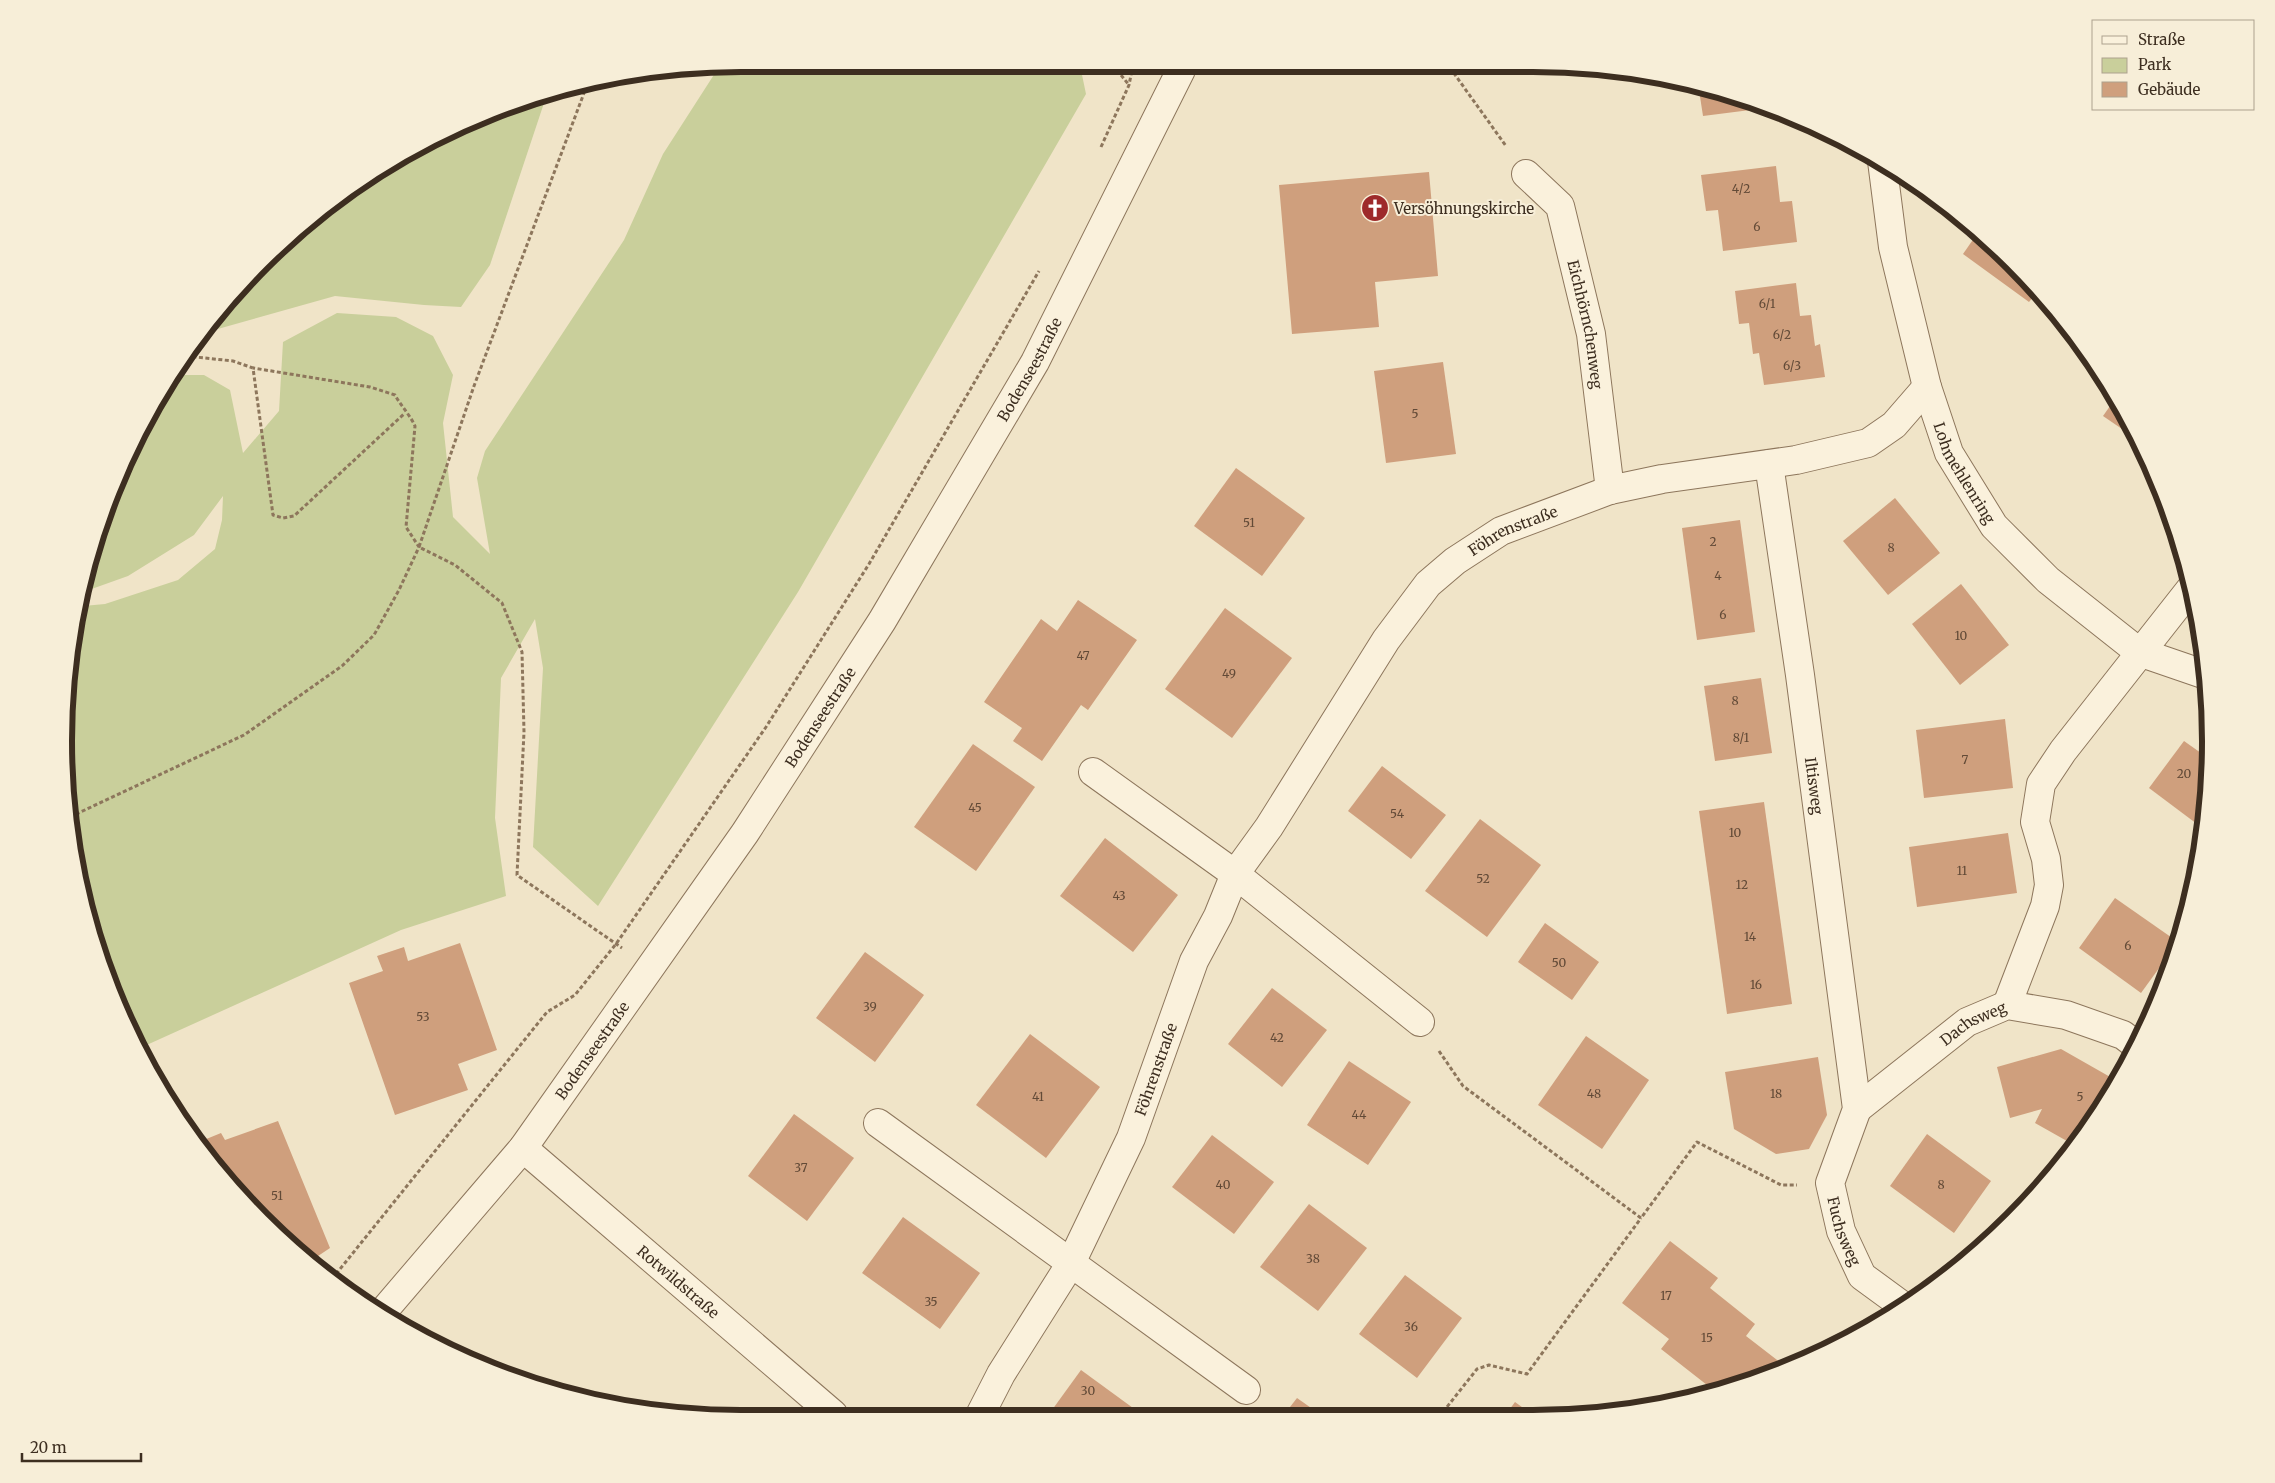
<svg xmlns="http://www.w3.org/2000/svg" width="2275" height="1483" font-family="Merriweather,serif">
  <style>
    .green { fill: #c9cf9b }
    .building { fill: #cf9f7d }
    .lines { fill: none; stroke-linecap: round; stroke-linejoin: round }
    .minor-casing { stroke: #8d765c; stroke-width: 30 }
    .path { stroke: #8d765c; stroke-width: 3; stroke-dasharray: 4 2.5; stroke-linecap: butt }
    .minor { stroke: #faf1dc; stroke-width: 28 }
    .labels { text-anchor: middle; dominant-baseline: central; stroke-width: 4; stroke-linejoin: round; paint-order: stroke }
    .number-label { font-size: 12px; fill: #624a37 }
    .poi-label { font-size: 15px; fill: #3d2e20; stroke: #f7eed8; text-anchor: start }
    .street-label { font-size: 15px; fill: #3d2e20; stroke: #f7eed8 }
    .rim { fill: none; stroke: #3d2e20; stroke-width: 6 }
  </style>
  <rect width="100%" height="100%" fill="#f0e4c8"/>
  <!-- green -->
  <g class="green">
    <polygon points="717,70 1081,70 1086,94 798,592 598,906 533,847 543,668 535,619 501,678 495,818 506,896 401,930 140,1048 115,1001 87,917 65,786 65,697 83,606 105,604 178,580 215,549 222,520 223,496 194,535 128,576 86,591 100,523 154,403 173,375 204,375 230,390 243,453 279,411 283,342 337,313 396,317 433,336 453,375 443,423 453,517 490,554 477,478 485,451 624,240 663,154"/>
    <polygon points="547,94 490,265 461,307 424,305 335,296 200,334 262,262 365,178 524,100"/>
  </g>
  <!-- building -->
  <g class="building">
    <polygon points="1699,90 1766,108 1703,116"/>
    <polygon points="1776,166 1780,202 1792,201 1797,242 1723,251 1718,210 1706,211 1701,175"/>
    <polygon points="1429,172 1438,276 1375,282 1379,327 1292,334 1279,185"/>
    <polygon points="1979,231 2037,292 2029,302 1963,254"/>
    <polygon points="1796,283 1800,316 1811,315 1815,346 1820,344 1825,377 1764,385 1759,353 1753,354 1749,323 1739,324 1735,291"/>
    <polygon points="1443,362 1456,454 1386,463 1374,371"/>
    <polygon points="2115,399 2141,441 2141,442 2103,416"/>
    <polygon points="1236,468 1305,518 1262,576 1194,526"/>
    <polygon points="1895,498 1940,553 1888,595 1843,541"/>
    <polygon points="1740,520 1755,632 1697,640 1682,528"/>
    <polygon points="1961,584 2009,645 1960,685 1912,624"/>
    <polygon points="1078,600 1137,640 1088,710 1081,705 1042,761 1013,741 1022,728 984,702 1041,619 1057,631"/>
    <polygon points="1225,608 1292,658 1232,738 1165,689"/>
    <polygon points="1761,678 1772,753 1715,761 1704,686"/>
    <polygon points="2005,719 2013,788 1924,798 1916,730"/>
    <polygon points="2184,741 2208,758 2205,830 2149,788"/>
    <polygon points="973,744 1035,787 976,871 914,827"/>
    <polygon points="1382,766 1446,815 1411,859 1348,811"/>
    <polygon points="1764,802 1792,1004 1727,1014 1699,811"/>
    <polygon points="1480,819 1541,865 1487,937 1425,891"/>
    <polygon points="2008,833 2017,893 1917,907 1909,847"/>
    <polygon points="1105,838 1178,895 1133,952 1060,896"/>
    <polygon points="2115,898 2178,942 2141,993 2079,948"/>
    <polygon points="1545,923 1599,962 1572,1000 1518,962"/>
    <polygon points="460,943 497,1050 458,1064 468,1090 395,1115 349,983 383,971 377,956 404,947 408,961"/>
    <polygon points="865,952 924,995 875,1062 816,1018"/>
    <polygon points="1272,988 1327,1030 1282,1087 1228,1044"/>
    <polygon points="1030,1034 1100,1087 1046,1158 976,1105"/>
    <polygon points="1586,1036 1649,1080 1602,1149 1538,1105"/>
    <polygon points="2061,1049 2119,1082 2074,1145 2035,1123 2042,1109 2010,1118 1997,1067"/>
    <polygon points="1818,1057 1827,1115 1809,1149 1776,1154 1734,1129 1725,1072"/>
    <polygon points="1349,1061 1411,1102 1368,1165 1307,1125"/>
    <polygon points="794,1114 854,1158 807,1221 748,1176"/>
    <polygon points="278,1121 330,1248 309,1262 295,1251 199,1142 221,1133 225,1140"/>
    <polygon points="1927,1134 1991,1181 1954,1233 1890,1186"/>
    <polygon points="1212,1135 1274,1182 1234,1234 1172,1187"/>
    <polygon points="1309,1204 1367,1248 1318,1311 1260,1267"/>
    <polygon points="903,1217 980,1273 940,1329 862,1273"/>
    <polygon points="1670,1241 1718,1278 1710,1288 1755,1324 1746,1336 1786,1367 1709,1396 1701,1397 1698,1396 1707,1385 1661,1349 1669,1339 1622,1303"/>
    <polygon points="1405,1275 1462,1318 1417,1378 1359,1334"/>
    <polygon points="1081,1370 1144,1416 1059,1415 1052,1410"/>
    <polygon points="1297,1398 1324,1417 1283,1416"/>
    <polygon points="1515,1402 1537,1418 1504,1417"/>
  </g>
  <g class="lines">
    <!-- minor casing -->
    <g class="minor-casing">
      <g id="minor">
        <path id="s1" d="M1882 161 1893 247 1927 387 1949 453 1994 526 2048 580 2139 652 2206 675"/>
        <path id="s2" d="M1526 174 1560 206 1591 334 1610 490"/>
        <path id="s3" d="M1769 464 1800 675 1857 1109 1830 1183 1841 1231 1862 1276 1903 1306"/>
        <polyline points="1093,772 1235,874 1420,1022"/>
        <polyline points="2007,1005 2045,906 2049,885 2046,859 2035,822 2041,784 2063,751 2192,587"/>
        <path id="s4" d="M1857 1109 1967 1022 2007 1005 2066 1015 2123 1035 2136 1045"/>
        <polyline points="878,1123 1246,1390"/>
        <path id="s5" d="M523 1148 833 1414"/>
        <path id="s6" d="M381 1314 523 1148 745 833 882 621 1035 362 1181 70"/>
        <path id="s7" d="M980 1415 1001 1374 1071 1263 1131 1138 1194 961 1218 916 1235 874 1269 827 1386 640 1428 584 1455 561 1501 531 1610 490 1662 479 1796 460 1868 443 1894 425 1927 387"/>
      </g>
    </g>
    <!-- path -->
    <g class="path">
      <polyline points="1117,70 1129,85"/>
      <polyline points="1448,70 1453,72 1506,146"/>
      <polyline points="587,85 474,386 419,547 455,565 502,603 522,652 524,732 517,875 622,948"/>
      <polyline points="1101,147 1129,85 1132,70"/>
      <polyline points="186,356 233,361 253,368 273,515 283,518 294,516 405,413"/>
      <path d="M70 817 244 735 342 666 374 635 399 590 419 547 406 527 415 426C410 415 401 406 395 395L370 387 253 368"/>
      <polyline points="1439,1051 1463,1086 1641,1218 1697,1142 1781,1185 1797,1185"/>
      <polyline points="332,1279 547,1012 575,995 616,944 766,727 869,564 1039,271"/>
      <polyline points="1439,1417 1477,1369 1489,1365 1527,1374 1641,1218"/>
    </g>
    <!-- minor -->
    <use href="#minor" class="minor"/>
  </g>
  <!-- icons -->
  <defs>
    <g id="church-disc" transform="scale(1.4375)"><circle r="9.5" fill="#9e2a2b" stroke="#f7eed8"/><path d="M-1.2-6h2.4v3.5h3.3v2.4h-3.3V6h-2.4V-.1h-3.3v-2.4h3.3Z" fill="#fff"/></g>
  </defs>
  <g fill-rule="evenodd">
    <use href="#church-disc" x="1375" y="208"/>
  </g>
  <g class="labels">
    <!-- number labels -->
    <g class="number-label">
      <text x="1741" y="188">4/2</text>
      <text x="1757" y="226">6</text>
      <text x="1767" y="303">6/1</text>
      <text x="1782" y="334">6/2</text>
      <text x="1792" y="365">6/3</text>
      <text x="1415" y="413">5</text>
      <text x="1249" y="522">51</text>
      <text x="1713" y="541">2</text>
      <text x="1891" y="547">8</text>
      <text x="1718" y="575">4</text>
      <text x="1723" y="614">6</text>
      <text x="1961" y="635">10</text>
      <text x="1083" y="655">47</text>
      <text x="1229" y="673">49</text>
      <text x="1735" y="700">8</text>
      <text x="1741" y="737">8/1</text>
      <text x="1965" y="759">7</text>
      <text x="2184" y="773">20</text>
      <text x="975" y="807">45</text>
      <text x="1397" y="813">54</text>
      <text x="1735" y="832">10</text>
      <text x="1962" y="870">11</text>
      <text x="1483" y="878">52</text>
      <text x="1742" y="884">12</text>
      <text x="1119" y="895">43</text>
      <text x="1750" y="936">14</text>
      <text x="2128" y="945">6</text>
      <text x="1559" y="962">50</text>
      <text x="1756" y="984">16</text>
      <text x="870" y="1006">39</text>
      <text x="423" y="1016">53</text>
      <text x="1277" y="1037">42</text>
      <text x="1594" y="1093">48</text>
      <text x="1776" y="1093">18</text>
      <text x="1038" y="1096">41</text>
      <text x="2080" y="1096">5</text>
      <text x="1359" y="1114">44</text>
      <text x="801" y="1167">37</text>
      <text x="1223" y="1184">40</text>
      <text x="1941" y="1184">8</text>
      <text x="277" y="1195">51</text>
      <text x="1313" y="1258">38</text>
      <text x="1666" y="1295">17</text>
      <text x="931" y="1301">35</text>
      <text x="1411" y="1326">36</text>
      <text x="1707" y="1337">15</text>
      <text x="1088" y="1390">30</text>
    </g>
    <!-- poi labels -->
    <g class="poi-label">
      <text x="1394" y="208">Versöhnungskirche</text>
    </g>
    <!-- street labels -->
    <g class="street-label">
      <text stroke="none"><textPath href="#s2" startOffset="168">Eichhörnchenweg</textPath></text>
      <text stroke="none"><textPath href="#s6" startOffset="1148">Bodenseestraße</textPath></text>
      <text stroke="none"><textPath href="#s1" startOffset="325">Lohmehlenring</textPath></text>
      <text stroke="none"><textPath href="#s7" startOffset="1050">Föhrenstraße</textPath></text>
      <text stroke="none"><textPath href="#s6" startOffset="742">Bodenseestraße</textPath></text>
      <text stroke="none"><textPath href="#s3" startOffset="325">Iltisweg</textPath></text>
      <text stroke="none"><textPath href="#s4" startOffset="145">Dachsweg</textPath></text>
      <text stroke="none"><textPath href="#s6" startOffset="338">Bodenseestraße</textPath></text>
      <text stroke="none"><textPath href="#s7" startOffset="389">Föhrenstraße</textPath></text>
      <text stroke="none"><textPath href="#s3" startOffset="780">Fuchsweg</textPath></text>
      <text stroke="none"><textPath href="#s5" startOffset="205">Rotwildstraße</textPath></text>
    </g>
  </g>
  <!-- crop -->
  <path d="M0 0H2275V1483H0ZM741 72H1533A669 669 0 0 1 2202 741V741A669 669 0 0 1 1533 1410H741A669 669 0 0 1 72 741V741A669 669 0 0 1 741 72Z" fill="#f7eed8" fill-rule="evenodd"/>
  <path class="rim" d="M741 72H1533A669 669 0 0 1 2202 741V741A669 669 0 0 1 1533 1410H741A669 669 0 0 1 72 741V741A669 669 0 0 1 741 72Z"/>
  <!-- legend -->
  <rect x="2092" y="20" width="162" height="90" fill="#f7eed8" stroke="#ada18e"/>
  <rect x="2102" y="36" width="25" height="8" fill="#faf1dc" stroke="#ada18e"/>
  <text x="2138" y="45" font-size="15" fill="#3d2e20">Straße</text>
  <rect x="2102" y="58" width="25" height="15" fill="#c9cf9b" stroke="#ada18e"/>
  <text x="2138" y="70" font-size="15" fill="#3d2e20">Park</text>
  <rect x="2102" y="82" width="25" height="15" fill="#cf9f7d" stroke="#ada18e"/>
  <text x="2138" y="95" font-size="15" fill="#3d2e20">Gebäude</text>
  <!-- scale -->
  <path d="M22 1453v8h119v-8" fill="none" stroke="#3d2e20" stroke-width="2.5"/>
  <text x="30" y="1453" font-size="15" fill="#3d2e20" stroke="#f7eed8" stroke-width="4" paint-order="stroke">20 m</text>
</svg>
